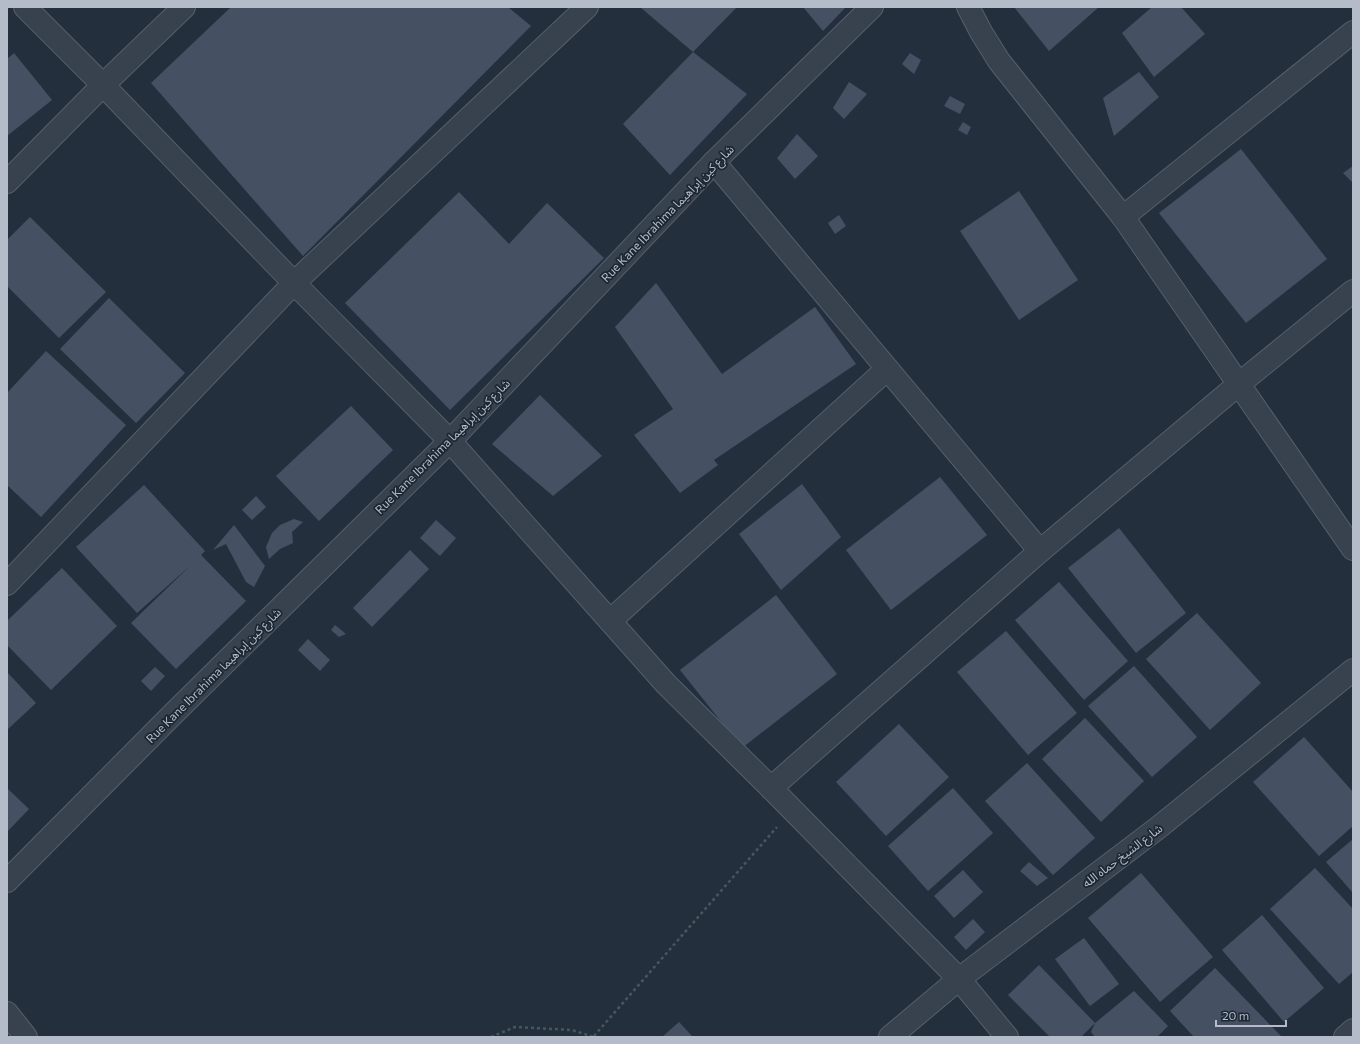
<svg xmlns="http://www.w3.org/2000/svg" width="1360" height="1044" font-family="Commissioner,'Noto Sans Arabic',sans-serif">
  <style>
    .building { fill: #455162 }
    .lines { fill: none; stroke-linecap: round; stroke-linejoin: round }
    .minor-casing { stroke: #565f6c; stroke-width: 24 }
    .path { stroke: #44595c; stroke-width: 2.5; stroke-dasharray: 3 3; stroke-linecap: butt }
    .minor { stroke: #38414e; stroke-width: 22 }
    .labels { text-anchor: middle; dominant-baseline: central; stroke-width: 3.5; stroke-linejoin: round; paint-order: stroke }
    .street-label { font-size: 12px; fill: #b4bcc9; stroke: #1d2633 }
  </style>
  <rect width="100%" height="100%" fill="#242f3e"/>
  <!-- building -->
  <g class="building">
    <polygon points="231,7 508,7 531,26 303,256 151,83"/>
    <polygon points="640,7 737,7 693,52"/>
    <polygon points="803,7 846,7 823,31"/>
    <polygon points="1014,7 1099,7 1049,51"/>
    <polygon points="1152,7 1181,7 1205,34 1154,77 1122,33"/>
    <polygon points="693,52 747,94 670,175 623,124"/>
    <polygon points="14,53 52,100 7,136 7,59"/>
    <polygon points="910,53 921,60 914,74 902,64"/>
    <polygon points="1139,72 1159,97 1114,136 1103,98"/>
    <polygon points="849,82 867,94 844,119 833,108"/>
    <polygon points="950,96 965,104 960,114 944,106"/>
    <polygon points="963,122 971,127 967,135 958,130"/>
    <polygon points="797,134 818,156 795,179 777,158"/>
    <polygon points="1241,149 1327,259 1246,323 1159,213"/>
    <polygon points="1353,166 1353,183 1343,173"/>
    <polygon points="1019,191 1078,280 1019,320 960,231"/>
    <polygon points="459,192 509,244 547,203 604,258 450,410 345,303"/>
    <polygon points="839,215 846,226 835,234 828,223"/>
    <polygon points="30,217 106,292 59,338 7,286 7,240"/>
    <polygon points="656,283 722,374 815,307 856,364 714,460 718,465 680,493 634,435 673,409 615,327"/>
    <polygon points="109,298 185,373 136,423 60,349"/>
    <polygon points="46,351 126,425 41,517 7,485 7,393"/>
    <polygon points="540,395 602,456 553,496 492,444"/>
    <polygon points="351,406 393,450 319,521 276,476"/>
    <polygon points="940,477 987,535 891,610 846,550"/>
    <polygon points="802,484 841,537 781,590 739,534"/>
    <polygon points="144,485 205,551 201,555 246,601 176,669 131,623 191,565 137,613 76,547"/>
    <polygon points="256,496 266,507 252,520 242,510"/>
    <polygon points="294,519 303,522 292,532 293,543 280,549 269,559 266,547 272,533 280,525"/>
    <polygon points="436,520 456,538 440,556 420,538"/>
    <polygon points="234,525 265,566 254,587 246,582 226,544 213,550"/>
    <polygon points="1119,528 1186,613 1136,653 1068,568"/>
    <polygon points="410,550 429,569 372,627 353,608"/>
    <polygon points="62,568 117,626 51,690 7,645 7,621"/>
    <polygon points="1059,582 1128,661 1084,700 1015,620"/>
    <polygon points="776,595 837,674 742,748 680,670"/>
    <polygon points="1197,613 1261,683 1210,730 1146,659"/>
    <polygon points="335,625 346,634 339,637 331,630"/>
    <polygon points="1006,631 1077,713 1028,755 957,672"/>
    <polygon points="308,639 330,660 320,671 298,650"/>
    <polygon points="1134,666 1197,737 1152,777 1088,706"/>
    <polygon points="155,667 165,676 151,691 141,681"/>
    <polygon points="7,672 36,703 7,730"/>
    <polygon points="1085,718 1144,781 1101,822 1042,759"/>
    <polygon points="899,724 949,777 886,836 836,782"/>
    <polygon points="1304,737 1353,792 1353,826 1319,856 1253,782"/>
    <polygon points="1027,763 1095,838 1053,875 985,801"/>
    <polygon points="7,788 29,809 7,832"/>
    <polygon points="953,788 993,833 928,891 888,846"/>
    <polygon points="1353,839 1353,893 1326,862"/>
    <polygon points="1029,862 1048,878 1037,886 1020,871"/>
    <polygon points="1315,868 1353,909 1353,972 1339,984 1270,909"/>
    <polygon points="963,870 983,892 954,918 934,896"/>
    <polygon points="1141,873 1213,957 1160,1002 1088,918"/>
    <polygon points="1262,915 1324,988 1284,1022 1222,950"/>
    <polygon points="973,919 985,932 966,950 954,937"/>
    <polygon points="1084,938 1119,984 1090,1006 1055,959"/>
    <polygon points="1039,965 1095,1023 1134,991 1168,1026 1157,1037 1095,1037 1091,1032 1095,1023 1081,1037 1050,1037 1008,995"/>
    <polygon points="1215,968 1282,1037 1194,1037 1170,1011"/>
    <polygon points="679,1022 693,1037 662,1037"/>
  </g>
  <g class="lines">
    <!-- minor casing -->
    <g class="minor-casing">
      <g id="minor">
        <polyline points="25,7 103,85 294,283 450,441 666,684 771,788 959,979 1007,1037"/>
        <polyline points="968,7 981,32 999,61 1123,217 1353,549"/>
        <polyline points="714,162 1040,551"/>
        <polyline points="7,182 103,85 184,7"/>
        <polyline points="1123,217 1353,32"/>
        <polyline points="7,584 294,283 587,7"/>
        <polyline points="610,621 887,369"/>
        <polyline points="771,788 1040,551 1239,384 1353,291"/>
        <polyline points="7,881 174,713 450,441 714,162 872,7"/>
        <polyline points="7,1013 26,1037"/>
        <polyline points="890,1037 959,979 1159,827 1353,670"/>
        <polyline points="1345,1037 1353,1030"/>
      </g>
    </g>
    <!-- path -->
    <g class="path">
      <polyline points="594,1036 777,827"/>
      <polyline points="491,1037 515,1027 572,1030 594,1037"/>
    </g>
    <!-- minor -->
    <use href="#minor" class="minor"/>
  </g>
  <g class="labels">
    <!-- street labels -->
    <g class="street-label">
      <text transform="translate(667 213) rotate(-46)">Rue Kane Ibrahima شارع كين إبراهيما</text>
      <text transform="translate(442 446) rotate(-45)">Rue Kane Ibrahima شارع كين إبراهيما</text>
      <text transform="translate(213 675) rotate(-45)">Rue Kane Ibrahima شارع كين إبراهيما</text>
      <text transform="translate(1122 855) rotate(-37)">شارع الشيخ حماه الله</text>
    </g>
  </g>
  <!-- border -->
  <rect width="1360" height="1044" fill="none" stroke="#b4bcc9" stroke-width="16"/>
  <!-- scale -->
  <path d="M1216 1020v6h70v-6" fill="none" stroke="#b4bcc9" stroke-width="2"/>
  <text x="1222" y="1020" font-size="12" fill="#b4bcc9" stroke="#1d2633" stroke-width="3" paint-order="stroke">20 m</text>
</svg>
